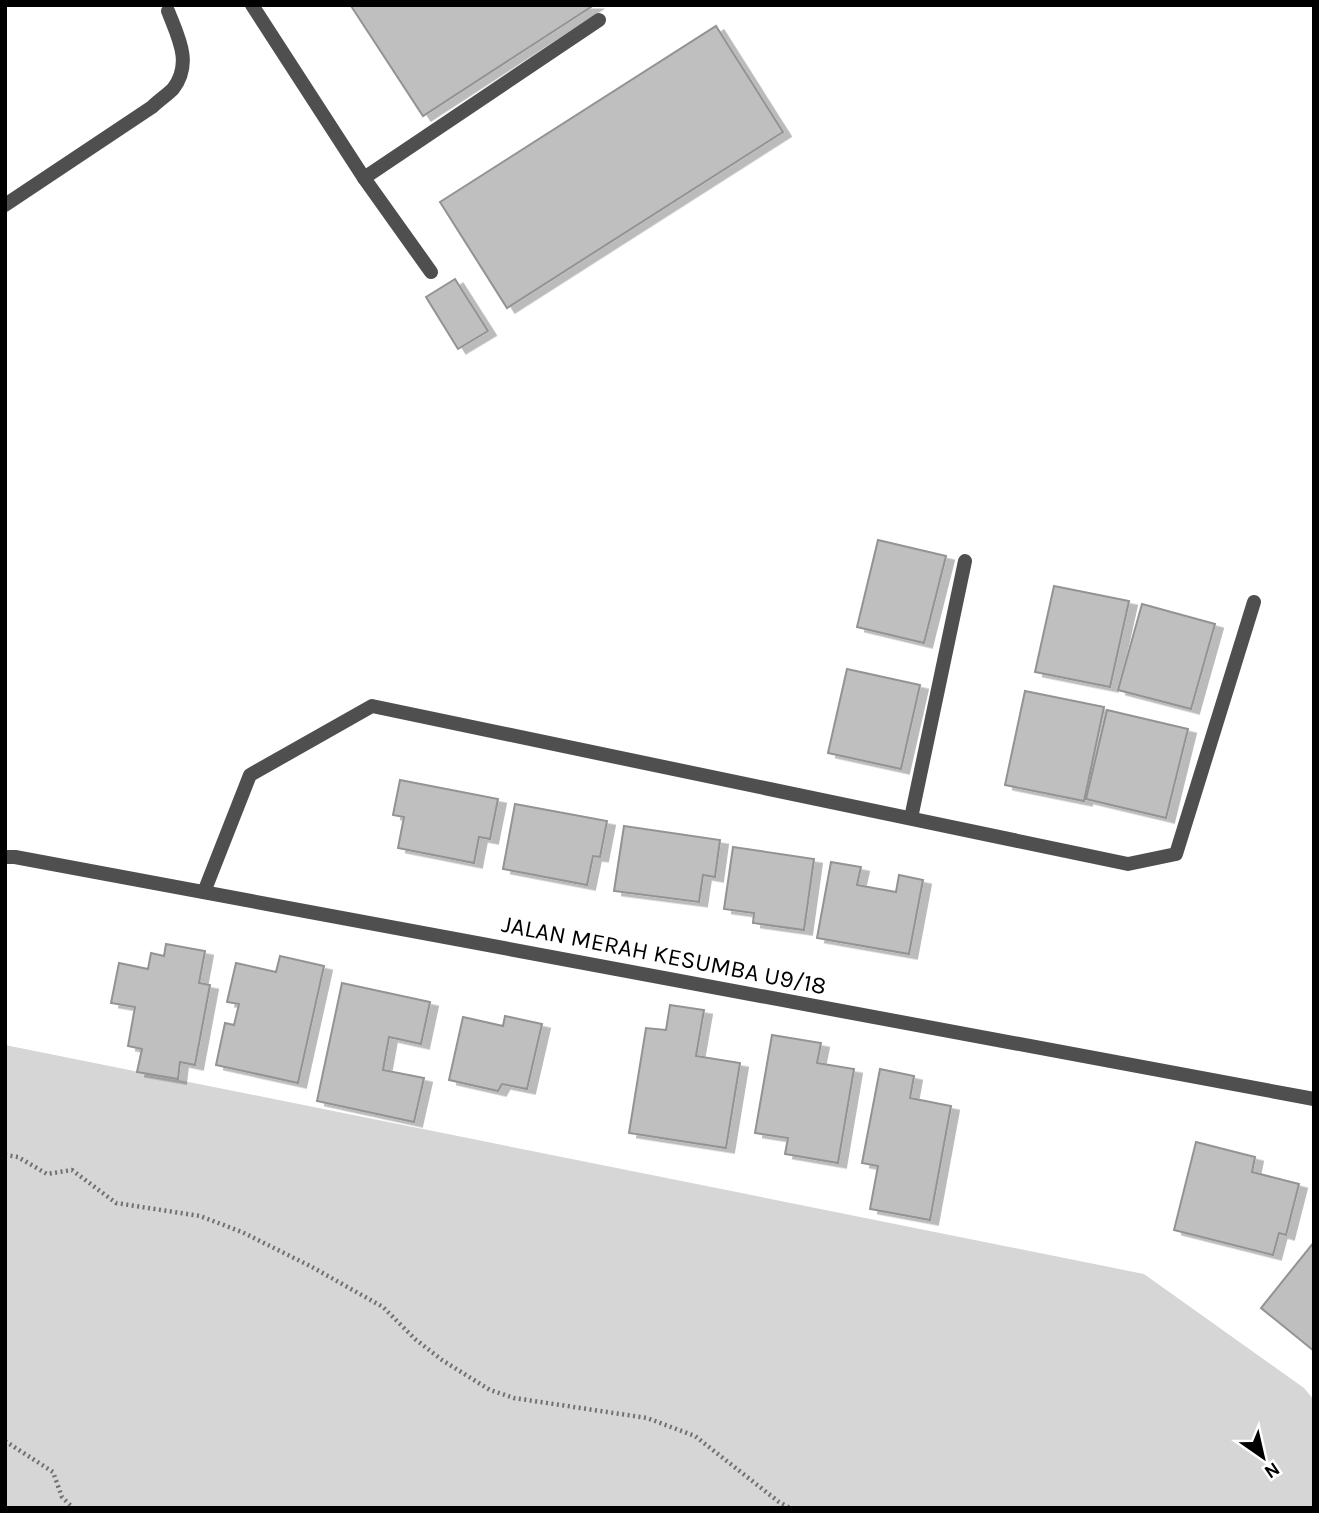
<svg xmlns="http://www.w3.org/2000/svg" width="1319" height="1513" font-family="Karla,sans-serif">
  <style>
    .green { fill: #d6d6d6 }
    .building { fill: #bfbfbf; stroke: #939393; stroke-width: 2; filter: url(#shadow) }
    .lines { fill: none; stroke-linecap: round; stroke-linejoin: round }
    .path { stroke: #717171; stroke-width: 4.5; stroke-dasharray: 2 3.5; stroke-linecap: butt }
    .minor { stroke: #4f4f4f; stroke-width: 14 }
    .labels { text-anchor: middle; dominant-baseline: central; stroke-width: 5; stroke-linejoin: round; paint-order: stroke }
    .street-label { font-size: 24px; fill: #000; stroke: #fff }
  </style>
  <defs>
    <filter id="shadow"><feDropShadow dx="8" dy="4.5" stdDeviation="0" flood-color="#0004"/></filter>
  </defs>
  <rect width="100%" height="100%" fill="#fff"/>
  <!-- green -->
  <polygon class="green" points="5,1045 1144,1274 1304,1388 1314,1400 1314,1508 5,1508"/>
  <!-- building -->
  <g class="building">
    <polygon points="352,5 594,5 423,116 351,6"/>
    <polygon points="716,26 783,132 507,308 440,202"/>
    <polygon points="455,279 488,331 458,349 426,297"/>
    <polygon points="878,540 946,556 924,643 857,627"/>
    <polygon points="1054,586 1129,601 1110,687 1035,672"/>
    <polygon points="1142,604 1215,624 1191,709 1118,690"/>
    <polygon points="847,669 920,685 901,769 828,753"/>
    <polygon points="1025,691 1104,707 1084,801 1005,785"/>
    <polygon points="1107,710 1188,729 1166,818 1086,799"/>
    <polygon points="400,780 498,799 490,839 479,837 474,863 398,848 404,817 393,815"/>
    <polygon points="515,804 607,821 600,857 593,856 587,885 503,869"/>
    <polygon points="624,826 720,840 715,877 703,875 699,902 614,891"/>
    <polygon points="733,847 814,859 804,930 753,923 754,913 724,909"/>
    <polygon points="831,862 861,867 857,885 896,892 899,875 923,880 909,954 817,938"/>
    <polygon points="166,944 205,951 199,983 210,985 195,1065 180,1062 178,1079 137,1072 142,1049 128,1046 135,1007 111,1003 119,963 148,969 151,953 164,956"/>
    <polygon points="280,956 324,966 298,1083 216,1065 225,1023 234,1025 239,1004 227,1002 236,963 276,972"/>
    <polygon points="342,983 430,1002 421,1044 389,1037 383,1070 424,1078 414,1122 317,1101"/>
    <polygon points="670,1005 704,1010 696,1056 740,1063 726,1148 629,1133 646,1028 666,1030"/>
    <polygon points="505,1016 542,1024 527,1089 502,1084 498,1091 449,1080 463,1017 503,1026"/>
    <polygon points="772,1035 821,1043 817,1063 854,1069 838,1163 785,1154 788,1138 755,1133"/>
    <polygon points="880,1069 914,1076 910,1098 951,1106 930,1220 870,1209 878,1166 862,1163"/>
    <polygon points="1196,1142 1255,1157 1252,1172 1299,1184 1286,1235 1279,1233 1273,1255 1174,1230"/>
    <polygon points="1314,1242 1314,1351 1261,1308"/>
  </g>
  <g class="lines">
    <!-- path -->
    <g class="path">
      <polyline points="5,1155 18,1157 47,1174 72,1170 116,1203 200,1216 242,1232 312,1267 383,1307 415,1339 442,1360 490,1390 514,1398 647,1418 695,1436 779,1502 790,1508"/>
      <polyline points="5,1441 53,1472 62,1497 73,1508"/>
    </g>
    <!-- minor -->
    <g class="minor">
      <polyline points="252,5 364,178 431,272"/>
      <polyline points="364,178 599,20"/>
      <path d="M5 205 152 107C158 101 167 95 173 89 193 63 178 37 168 11"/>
      <polyline points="911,818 965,561"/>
      <polyline points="5,857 15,857 1314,1099"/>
      <polyline points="204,892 250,775 372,706 1128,864 1176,854 1254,602"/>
    </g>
  </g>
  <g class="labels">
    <!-- street labels -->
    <g class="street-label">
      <text transform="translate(664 955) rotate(11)">JALAN MERAH KESUMBA U9/18</text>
    </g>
  </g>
  <!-- border -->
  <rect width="1319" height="1513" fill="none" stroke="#000000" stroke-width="14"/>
  <!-- north arrow -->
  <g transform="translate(1263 1457) rotate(146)" stroke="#ffffff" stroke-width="5" paint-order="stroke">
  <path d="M0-5L12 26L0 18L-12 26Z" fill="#000000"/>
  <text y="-10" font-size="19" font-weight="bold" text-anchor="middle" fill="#000000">N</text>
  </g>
</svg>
